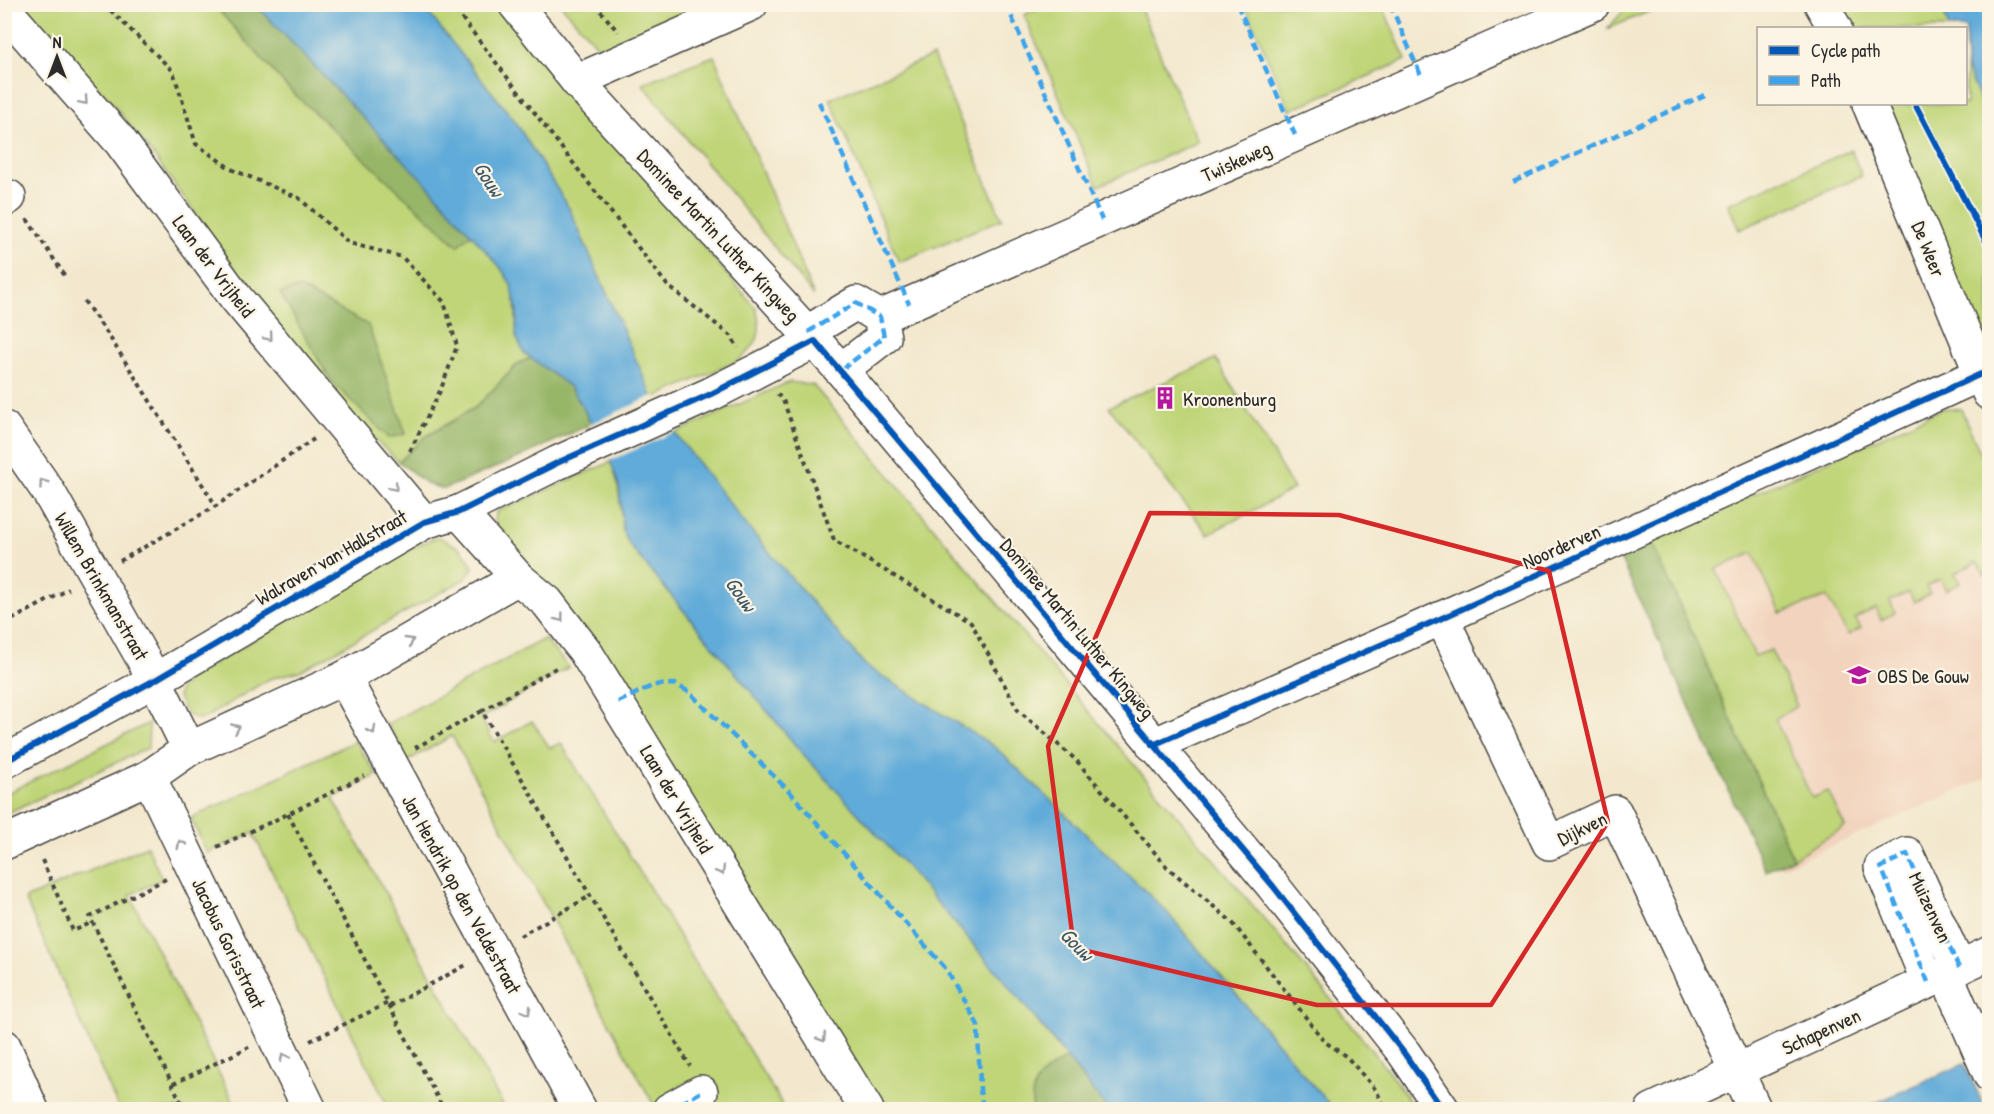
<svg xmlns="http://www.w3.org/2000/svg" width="1994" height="1114" font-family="'Patrick Hand',sans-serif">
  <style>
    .built { fill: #f2d4be }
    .green { fill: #bfd578; stroke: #758052; stroke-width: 1.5 }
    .forest { fill: #97b668; stroke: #61704a; stroke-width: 1.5 }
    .water { fill: #61abd9; stroke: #466b82; stroke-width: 1.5 }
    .pier { fill: #f3e8ce }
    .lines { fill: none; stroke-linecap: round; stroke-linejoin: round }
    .minor-casing { stroke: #494743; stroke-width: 36 }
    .path { stroke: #494743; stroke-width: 4; stroke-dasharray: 4.5 4.5; stroke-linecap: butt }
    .minor { stroke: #fff; stroke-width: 33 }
    .quiet { stroke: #3ea3eb; stroke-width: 4.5; stroke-dasharray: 9 4.5; stroke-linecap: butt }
    .cycleway-casing { stroke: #fcf5e5; stroke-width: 10 }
    .cycleway { stroke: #0057b8; stroke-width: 6 }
    .oneway { stroke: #a0a0a0 }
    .marked { fill: none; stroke: #d62828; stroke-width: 4.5; stroke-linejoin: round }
    .labels { text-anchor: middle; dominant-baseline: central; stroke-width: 4.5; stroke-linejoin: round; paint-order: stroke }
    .street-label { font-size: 20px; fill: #2b2b2b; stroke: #fcf5e5 }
    .poi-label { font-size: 20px; fill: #2b2b2b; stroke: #fcf5e5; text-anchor: start }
    .water-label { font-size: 21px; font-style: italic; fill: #3e5868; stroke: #fcf5e5 }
  </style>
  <rect width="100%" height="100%" fill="#fcf5e5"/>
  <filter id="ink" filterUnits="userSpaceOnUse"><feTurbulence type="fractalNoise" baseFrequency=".0167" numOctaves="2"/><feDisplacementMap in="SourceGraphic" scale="12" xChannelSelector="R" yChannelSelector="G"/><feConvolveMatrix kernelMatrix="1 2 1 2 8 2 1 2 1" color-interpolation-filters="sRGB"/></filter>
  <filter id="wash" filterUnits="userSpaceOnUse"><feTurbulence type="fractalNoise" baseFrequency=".008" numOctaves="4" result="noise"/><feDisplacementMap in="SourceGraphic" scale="24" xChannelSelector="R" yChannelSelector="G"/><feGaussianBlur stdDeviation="1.35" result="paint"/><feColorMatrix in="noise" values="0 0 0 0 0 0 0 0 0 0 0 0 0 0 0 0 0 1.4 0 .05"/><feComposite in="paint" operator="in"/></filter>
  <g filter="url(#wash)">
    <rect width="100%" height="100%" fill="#f3e8ce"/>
    <!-- built -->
    <polygon class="built" points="1989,503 1989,777 1782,868 1700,688 1707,557"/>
    <!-- green -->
    <g class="green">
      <polygon points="1048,4 1139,5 1198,142 1098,186 1024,15"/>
      <path d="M16 5H214L287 87 458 245 471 234C485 249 501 264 510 283 522 308 507 340 531 358L519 363 476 407 425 437 399 462 336 404 281 333 157 160 108 98Z"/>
      <path d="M422 5H499L756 308C763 334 759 344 738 361L653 398 569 208 515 121Z"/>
      <polygon points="561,5 686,5 691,21 610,60"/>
      <polygon points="1245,5 1382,5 1406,60 1290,110"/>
      <polygon points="1629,5 1629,4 1665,5 1607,29"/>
      <polygon points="1831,5 1989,5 1989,365 1872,104 1966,104 1966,28 1841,28"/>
      <polygon points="714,56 814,296 642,83"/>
      <polygon points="933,56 1002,219 899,262 830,99"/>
      <polygon points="1851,150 1862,176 1739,230 1728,204"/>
      <polygon points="1216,359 1294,489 1208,534 1109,407"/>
      <polygon points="789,382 813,385 1314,978 1398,1084 1415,1109 1333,1109 1165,910 995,747 866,666 747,526 675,433"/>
      <polygon points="1944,408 1961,409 1989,472 1989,573 1985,575 1977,562 1955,573 1960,583 1946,590 1940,579 1926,586 1930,594 1914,602 1909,592 1890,601 1895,613 1881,620 1876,608 1855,618 1861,628 1848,635 1827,597 1780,613 1753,553 1716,569 1755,656 1771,650 1797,706 1775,719 1812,798 1828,791 1845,827 1793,858 1651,541"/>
      <path d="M611 462C623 489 617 519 630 546L802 753 905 865 1014 992 1067 1058C1045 1070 1028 1082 1033 1109H872L568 618 499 530 495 522 496 512Z"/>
      <path d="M438 537C456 545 466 549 473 568L465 579 300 671 269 679 203 719C187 720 184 710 178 697L179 690 189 678 417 545Z"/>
      <polygon points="544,639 569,667 481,718 494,742 532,721 550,748 561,743 785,1109 656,1109 452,736 407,761 387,724"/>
      <polygon points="149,723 148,748 5,814 5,794"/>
      <polygon points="355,741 377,775 333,798 505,1109 389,1109 253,833 207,853 191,818"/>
      <polygon points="147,846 162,879 130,895 237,1109 119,1109 25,899"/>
    </g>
    <!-- forest -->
    <g class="forest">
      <polygon points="214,5 256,5 435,193 471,234 458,246 287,87"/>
      <polygon points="300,288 368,325 406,434 389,438 331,381 280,293"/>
      <polygon points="531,358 570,387 581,404 591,424 516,459 444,489 427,484 399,462 425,437 476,407 519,363"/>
      <polygon points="1651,541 1793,858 1766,871 1619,556"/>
      <path d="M1067 1058 1108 1109H1033C1028 1081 1045 1070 1067 1058Z"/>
    </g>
    <!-- water -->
    <g class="water">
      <polygon points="256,5 422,5 515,121 569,208 653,398 668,427 675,433 747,526 866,666 995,747 1165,910 1333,1109 1108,1109 1014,992 905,865 802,753 630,546 623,532 619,486 611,462 581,404 570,387 524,353 516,336 517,311 511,284 500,267 435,193"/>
      <polygon points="1941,5 1989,5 1989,121 1966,67 1966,28 1949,28"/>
      <polygon points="1964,1064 1984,1106 1977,1110 1862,1109"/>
    </g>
    <!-- pier -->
    <polygon class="pier" points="655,395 670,425 677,431 607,462 588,425"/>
  </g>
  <g filter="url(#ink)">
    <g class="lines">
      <!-- minor casing -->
      <g class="minor-casing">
        <g id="minor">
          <polyline points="515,4 577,81 841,370 1273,886 1404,1053 1443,1110"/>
          <polyline points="1821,4 1835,28"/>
          <polyline points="4,9 120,141 236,298 424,522"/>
          <polyline points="577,81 751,4"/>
          <polyline points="1869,104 1989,393"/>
          <polyline points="4,200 9,197"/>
          <polyline points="880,317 1593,4"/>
          <polyline points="808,332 856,303 880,317 884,337 841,370"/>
          <polyline points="4,428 48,491 155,680 189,749"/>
          <polyline points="459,512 518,578 547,602 585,651 867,1110"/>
          <polyline points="1442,618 1549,843 1615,812 1755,1110"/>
          <polyline points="344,678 580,1110"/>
          <polyline points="1153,745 1442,618 1981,374"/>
          <polyline points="4,762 155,680 424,522 459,512 557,463 711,394 815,341"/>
          <polyline points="149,777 310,1110"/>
          <polyline points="4,843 149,777 189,749 344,678 518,578"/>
          <polyline points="1946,974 1990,1075"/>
          <polyline points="1928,982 1881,867 1907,854 1959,968"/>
          <polyline points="4,1046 32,1110"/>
          <polyline points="669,1110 701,1092"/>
          <polyline points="1652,1110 1990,953"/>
        </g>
      </g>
      <!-- path -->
      <g class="path">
        <polyline points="104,4 173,71 196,144 231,169 299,198 349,243 402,257 444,302 457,346 441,389 408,455"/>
        <polyline points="451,4 667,285 731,336 738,348"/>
        <polyline points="595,4 618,32"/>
        <polyline points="27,219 65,276"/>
        <polyline points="84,301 109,336 216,506"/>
        <polyline points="777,394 783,400 834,540 971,622 1018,710 1076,760 1167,867 1232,922 1325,1042 1347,1057 1376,1090 1386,1110"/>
        <polyline points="120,561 216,506 314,439"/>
        <polyline points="4,624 69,589"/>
        <polyline points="482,711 559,666"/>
        <polyline points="415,748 482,711 690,1066"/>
        <polyline points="288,814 444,1110"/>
        <polyline points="217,847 288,814 364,776"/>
        <polyline points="42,860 73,931 93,922"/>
        <polyline points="166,879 90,917 185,1110"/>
        <polyline points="520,936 590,896"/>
        <polyline points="390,1006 468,964"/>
        <polyline points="310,1041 388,1003"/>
        <polyline points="173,1084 249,1047"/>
        <polyline points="155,1110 180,1099"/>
      </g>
      <!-- minor -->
      <use href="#minor" class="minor"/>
      <!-- quiet -->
      <g class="quiet">
        <polyline points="1006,4 1102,220"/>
        <polyline points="1237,4 1295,135"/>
        <polyline points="1390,4 1422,78"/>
        <polyline points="819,102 909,304"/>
        <polyline points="1513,182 1705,95"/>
        <polyline points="4,200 9,197"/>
        <polyline points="808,332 856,303 880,317 884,337 841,370"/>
        <polyline points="618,702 654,685 675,684 689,692 789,791 946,969 978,1025 980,1090 983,1110"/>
        <polyline points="1928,982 1881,867 1907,854 1959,968"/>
        <polyline points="669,1110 701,1092"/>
      </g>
      <!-- cycleway casing -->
      <g class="cycleway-casing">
        <g id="cycleway">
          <polyline points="1915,104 1990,249"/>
          <polyline points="1153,745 1442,618 1981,374"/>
          <polyline points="4,762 155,680 424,522 459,512 557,463 711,394 815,341 1273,886 1404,1053 1443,1110"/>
        </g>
      </g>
      <!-- cycleway -->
      <use href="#cycleway" class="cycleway"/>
    </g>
    <!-- one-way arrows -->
    <defs><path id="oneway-chevron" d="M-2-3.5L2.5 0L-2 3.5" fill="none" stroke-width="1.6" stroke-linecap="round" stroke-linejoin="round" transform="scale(1.5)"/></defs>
    <g class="oneway">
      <use href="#oneway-chevron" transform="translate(84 101) rotate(49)"/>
      <use href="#oneway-chevron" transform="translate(269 337) rotate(50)"/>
      <use href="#oneway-chevron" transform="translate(43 483) rotate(-125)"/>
      <use href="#oneway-chevron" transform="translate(394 487) rotate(50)"/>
      <use href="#oneway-chevron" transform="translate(560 618) rotate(52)"/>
      <use href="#oneway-chevron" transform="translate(410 641) rotate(-30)"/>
      <use href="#oneway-chevron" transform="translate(236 728) rotate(-24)"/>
      <use href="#oneway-chevron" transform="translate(372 730) rotate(61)"/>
      <use href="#oneway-chevron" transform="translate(181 844) rotate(-116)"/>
      <use href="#oneway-chevron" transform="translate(721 871) rotate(59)"/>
      <use href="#oneway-chevron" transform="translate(527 1011) rotate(61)"/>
      <use href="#oneway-chevron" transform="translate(822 1038) rotate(58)"/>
      <use href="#oneway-chevron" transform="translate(284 1057) rotate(-116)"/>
    </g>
  </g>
  <!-- marked area -->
  <path class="marked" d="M1150 513 1339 515 1549 571 1608 822 1491 1005H1317L1074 948 1048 746Z"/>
  <!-- icons -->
  <defs>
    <g id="building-bare" transform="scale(1.8)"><path d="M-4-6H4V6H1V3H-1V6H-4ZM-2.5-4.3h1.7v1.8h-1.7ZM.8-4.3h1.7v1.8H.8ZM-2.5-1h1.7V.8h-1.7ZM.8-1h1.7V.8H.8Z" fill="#b5179e" stroke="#fcf5e5" stroke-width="2.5" paint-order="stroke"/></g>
    <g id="school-bare" transform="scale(1.8)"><path d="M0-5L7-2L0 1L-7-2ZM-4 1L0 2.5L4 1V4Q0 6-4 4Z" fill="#b5179e" stroke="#fcf5e5" stroke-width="2.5" paint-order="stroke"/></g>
  </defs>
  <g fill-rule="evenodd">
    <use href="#building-bare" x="1165" y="398"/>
    <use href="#school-bare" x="1859" y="675"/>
  </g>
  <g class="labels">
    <!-- street labels -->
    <g class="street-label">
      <text transform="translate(1236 161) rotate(-24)">Twiskeweg</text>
      <text transform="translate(719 235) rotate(47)">Dominee Martin Luther Kingweg</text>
      <text transform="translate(1929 249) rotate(68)">De Weer</text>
      <text transform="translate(214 266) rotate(53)">Laan der Vrijheid</text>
      <text transform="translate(1561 546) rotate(-24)">Noorderven</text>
      <text transform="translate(331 557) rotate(-30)">Walraven van Hallstraat</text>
      <text transform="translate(102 586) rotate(60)">Willem Brinkmanstraat</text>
      <text transform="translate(1078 628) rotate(50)">Dominee Martin Luther Kingweg</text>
      <text transform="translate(677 799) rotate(59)">Laan der Vrijheid</text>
      <text transform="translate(1582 828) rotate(-26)">Dijkven</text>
      <text transform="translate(462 894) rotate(61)">Jan Hendrik op den Veldestraat</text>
      <text transform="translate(1931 907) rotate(65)">Muizenven</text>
      <text transform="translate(229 943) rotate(64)">Jacobus Gorisstraat</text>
      <text transform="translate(1821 1031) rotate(-25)">Schapenven</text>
    </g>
    <!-- poi labels -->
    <g class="poi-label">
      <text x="1183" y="398">Kroonenburg</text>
      <text x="1877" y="675">OBS De Gouw</text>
    </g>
    <!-- water labels -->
    <g class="water-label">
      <text transform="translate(489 179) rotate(57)">Gouw</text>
      <text transform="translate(741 594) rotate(55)">Gouw</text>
      <text transform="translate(1077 944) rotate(45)">Gouw</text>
    </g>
  </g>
  <!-- margin -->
  <rect width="1994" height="1114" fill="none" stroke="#fcf5e5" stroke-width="24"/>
  <!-- legend -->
  <rect x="1757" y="27" width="210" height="78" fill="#fcf5e5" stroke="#a8a49b" stroke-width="1.5"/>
  <rect x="1769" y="46" width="30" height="9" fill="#0057b8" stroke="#a8a49b" stroke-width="1.5"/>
  <text x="1811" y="57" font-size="18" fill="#2b2b2b">Cycle path</text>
  <rect x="1769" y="76" width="30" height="9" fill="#3ea3eb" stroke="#a8a49b" stroke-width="1.5"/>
  <text x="1811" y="87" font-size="18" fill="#2b2b2b">Path</text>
  <!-- north arrow -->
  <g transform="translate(57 57)" stroke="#fcf5e5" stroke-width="4.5" paint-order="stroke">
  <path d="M0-4.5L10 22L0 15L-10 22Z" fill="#2b2b2b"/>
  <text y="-9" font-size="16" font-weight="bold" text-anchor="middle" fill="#2b2b2b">N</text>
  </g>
</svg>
